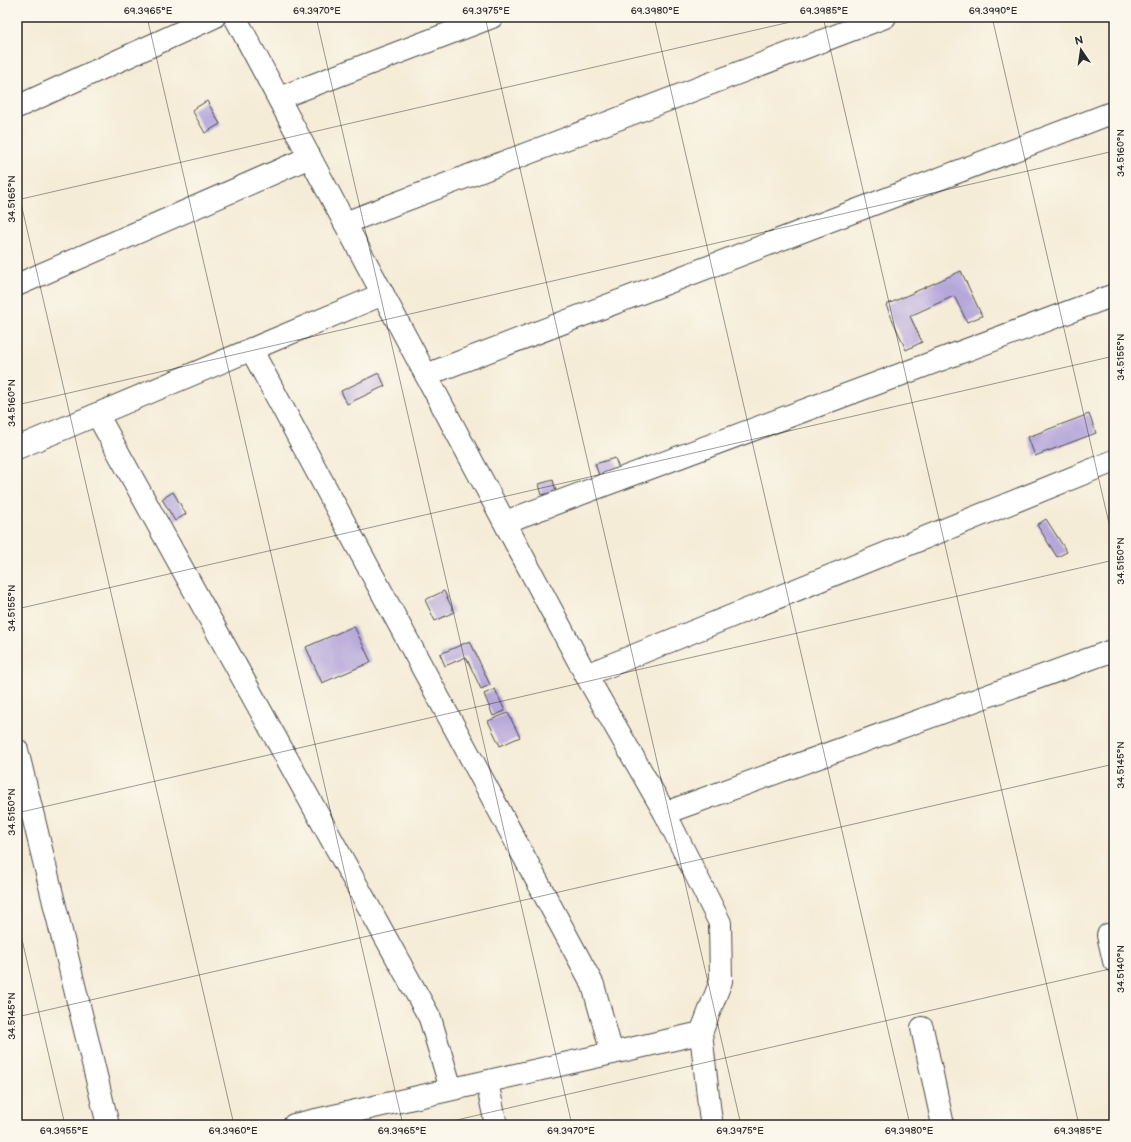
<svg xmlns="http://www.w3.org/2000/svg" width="1131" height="1142" font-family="'Balsamiq Sans',sans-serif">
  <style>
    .building { fill: #b6a7da }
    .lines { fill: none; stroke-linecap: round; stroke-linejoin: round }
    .minor-casing { stroke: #494845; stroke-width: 24 }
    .minor { stroke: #fff; stroke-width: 22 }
    .ticks { fill: none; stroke: #2b2b2b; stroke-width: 1; stroke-opacity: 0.45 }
    .neatline { fill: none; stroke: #2b2b2b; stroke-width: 1.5 }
    .ticks-label { font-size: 10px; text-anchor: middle; fill: #2b2b2b }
  </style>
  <rect width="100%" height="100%" fill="#fbf7ec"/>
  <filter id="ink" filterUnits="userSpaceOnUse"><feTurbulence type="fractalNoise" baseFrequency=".025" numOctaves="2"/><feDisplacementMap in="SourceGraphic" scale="8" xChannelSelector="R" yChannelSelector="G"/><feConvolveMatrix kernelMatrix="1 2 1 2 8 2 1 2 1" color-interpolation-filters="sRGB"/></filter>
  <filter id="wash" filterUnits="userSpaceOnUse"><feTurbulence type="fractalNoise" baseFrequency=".012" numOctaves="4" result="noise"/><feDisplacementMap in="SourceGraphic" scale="16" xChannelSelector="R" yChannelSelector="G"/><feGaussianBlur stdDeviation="0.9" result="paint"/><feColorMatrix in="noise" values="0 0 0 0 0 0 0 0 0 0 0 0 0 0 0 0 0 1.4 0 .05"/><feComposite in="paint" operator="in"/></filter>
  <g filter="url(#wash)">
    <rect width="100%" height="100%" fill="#f5ecd7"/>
    <g id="blocks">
      <!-- building -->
      <g class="building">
        <polygon points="207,101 220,124 205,133 192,110"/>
        <polygon points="961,271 982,316 967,322 954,296 910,316 922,342 906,350 886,305"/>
        <polygon points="379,373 385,386 347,404 341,391"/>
        <polygon points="1089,414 1096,433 1035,456 1028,437"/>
        <polygon points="615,458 619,469 599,475 595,464"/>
        <polygon points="553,480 556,491 542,495 539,484"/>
        <polygon points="173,492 186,514 175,521 162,499"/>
        <polygon points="1046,519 1067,552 1057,557 1037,525"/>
        <polygon points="444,591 454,612 435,621 425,600"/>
        <polygon points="354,626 371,662 322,683 306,647"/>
        <polygon points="470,641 490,685 481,689 466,657 445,666 440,654"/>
        <polygon points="495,689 505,711 493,716 484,694"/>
        <polygon points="508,713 520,737 500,746 488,721"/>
      </g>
    </g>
  </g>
  <g filter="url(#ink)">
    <use href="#blocks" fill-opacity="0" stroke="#494845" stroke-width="1"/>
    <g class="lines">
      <!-- minor casing -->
      <g class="minor-casing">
        <g id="minor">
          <polyline points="235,17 586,675 665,813 720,923 721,981 701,1033"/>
          <polyline points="279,98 492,17"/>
          <polyline points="17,107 214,17"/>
          <polyline points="345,223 885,17"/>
          <polyline points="17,285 310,157"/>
          <polyline points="251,349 593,985 612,1053"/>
          <polyline points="426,375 1114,112"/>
          <polyline points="97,414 430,1018 451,1089"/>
          <polyline points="17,448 383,294"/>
          <polyline points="505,522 1114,295"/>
          <polyline points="586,675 1114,461"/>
          <polyline points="17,750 108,1125"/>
          <polyline points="665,813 1114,650"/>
          <polyline points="1108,935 1114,961"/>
          <polyline points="922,1028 943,1125"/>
          <polyline points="487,1082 496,1125"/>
          <polyline points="294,1125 701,1033 710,1114 712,1125"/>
        </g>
      </g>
      <!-- minor -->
      <use href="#minor" class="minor"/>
    </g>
  </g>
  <!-- ticks -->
  <path class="ticks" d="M147 17 403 1125M316 17 572 1125M485 17 741 1125M654 17 910 1125M823 17 1079 1125M992 17 1114 545M17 186 234 1125M17 200 812 17M17 405 1114 151M17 609 1114 356M17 813 1114 560M17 918 65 1125M17 1017 1114 764M435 1125 1114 968"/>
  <!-- margin -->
  <rect width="1131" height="1142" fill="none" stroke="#fbf7ec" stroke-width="44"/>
  <!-- north arrow -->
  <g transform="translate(1081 50) rotate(347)" stroke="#fbf7ec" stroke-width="3" paint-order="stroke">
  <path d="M0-3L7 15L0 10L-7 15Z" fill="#2b2b2b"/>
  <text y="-6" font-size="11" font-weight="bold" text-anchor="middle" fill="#2b2b2b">N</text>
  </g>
  <rect x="22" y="22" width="1087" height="1098" class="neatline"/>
  <g class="ticks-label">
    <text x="148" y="14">69.3965°E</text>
    <text x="317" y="14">69.3970°E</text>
    <text x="486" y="14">69.3975°E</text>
    <text x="655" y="14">69.3980°E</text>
    <text x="824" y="14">69.3985°E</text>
    <text x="993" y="14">69.3990°E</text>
    <text transform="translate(1120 153) rotate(-90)" y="4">34.5160°N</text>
    <text transform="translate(11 199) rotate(-90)" y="4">34.5165°N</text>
    <text transform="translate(1120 357) rotate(-90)" y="4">34.5155°N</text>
    <text transform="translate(11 403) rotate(-90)" y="4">34.5160°N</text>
    <text transform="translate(1120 561) rotate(-90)" y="4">34.5150°N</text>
    <text transform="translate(11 608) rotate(-90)" y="4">34.5155°N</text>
    <text transform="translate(1120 765) rotate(-90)" y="4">34.5145°N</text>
    <text transform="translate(11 812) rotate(-90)" y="4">34.5150°N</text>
    <text transform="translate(1120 969) rotate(-90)" y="4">34.5140°N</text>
    <text transform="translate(11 1016) rotate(-90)" y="4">34.5145°N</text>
    <text x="64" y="1134">69.3955°E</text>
    <text x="233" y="1134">69.3960°E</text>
    <text x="402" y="1134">69.3965°E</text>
    <text x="571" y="1134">69.3970°E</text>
    <text x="740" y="1134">69.3975°E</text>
    <text x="909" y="1134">69.3980°E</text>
    <text x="1078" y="1134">69.3985°E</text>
  </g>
</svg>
